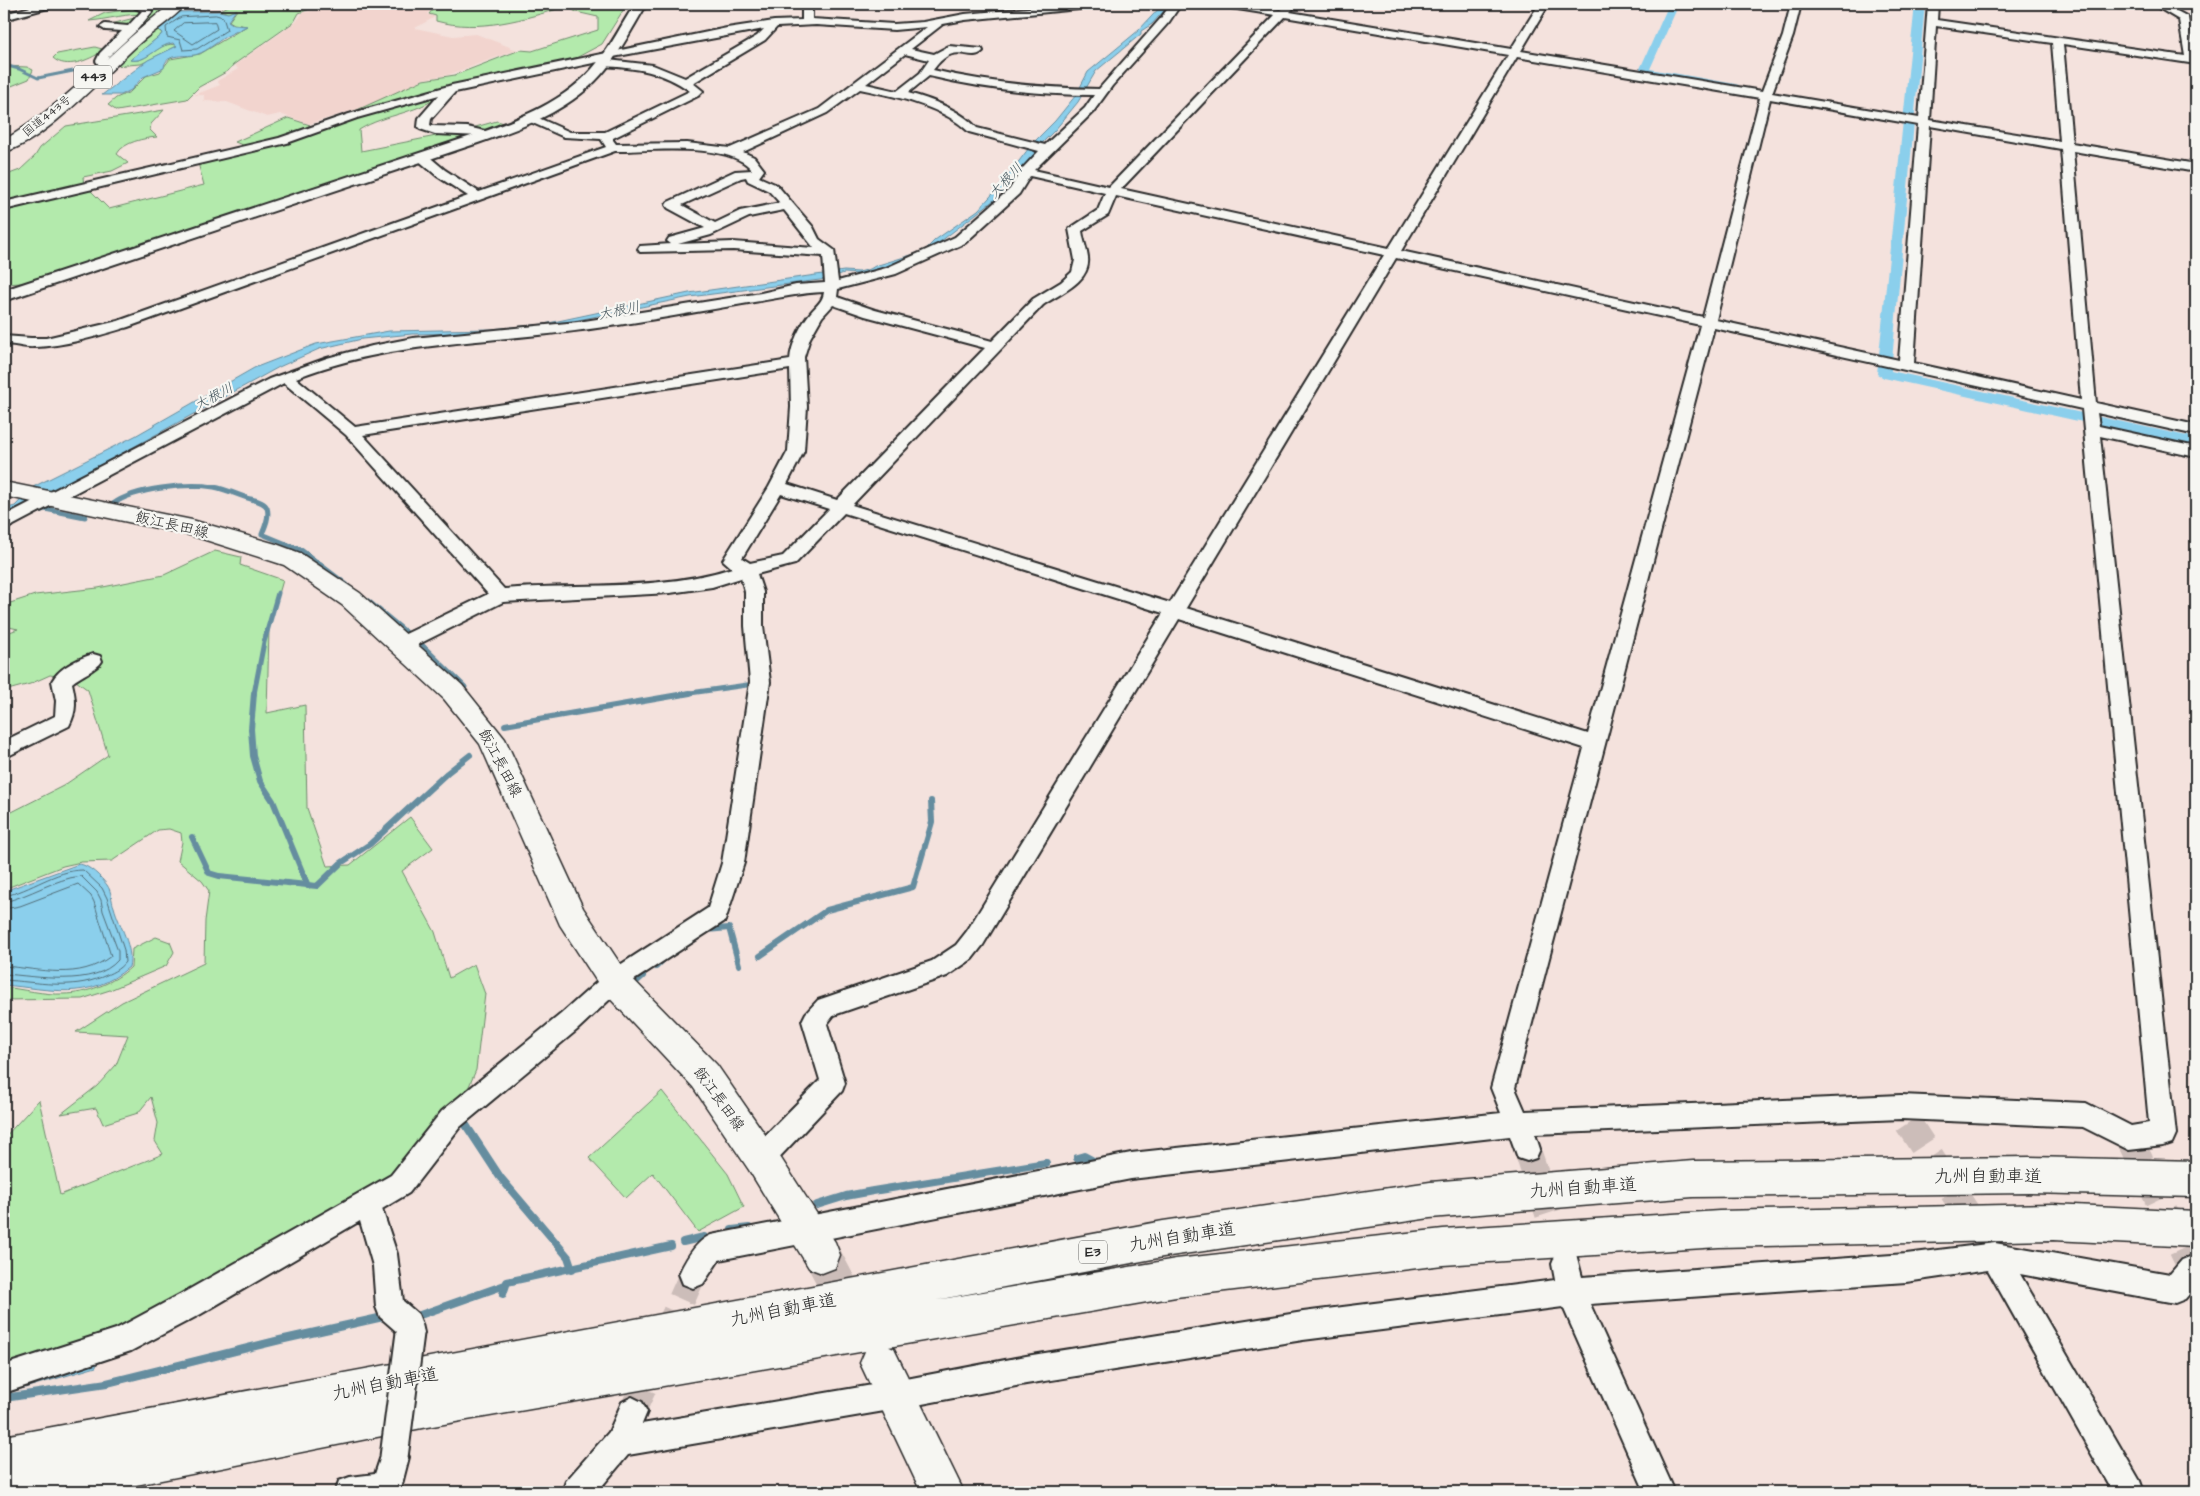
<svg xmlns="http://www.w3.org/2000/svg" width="2200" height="1496" font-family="'Architects Daughter','Klee One',sans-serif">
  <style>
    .built { fill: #f2d4ce }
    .green { fill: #b3eaac; stroke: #6f8a6c }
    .water { fill: #8bcfec; stroke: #658d9f }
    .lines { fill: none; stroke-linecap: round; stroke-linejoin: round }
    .shore { stroke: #516d78; stroke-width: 1 }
    .stream-far3 { stroke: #658d9f; stroke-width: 3 }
    .stream-far2 { stroke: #658d9f; stroke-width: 5 }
    .stream-far1 { stroke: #658d9f; stroke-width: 6 }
    .stream { stroke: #658d9f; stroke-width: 8 }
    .canal { fill: #8bcfec; fill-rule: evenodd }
    .minor-tunnel { stroke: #ccbdb9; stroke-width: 27; stroke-dasharray: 27 14; stroke-linecap: butt }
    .secondary-tunnel { stroke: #ccbdb9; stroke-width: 37; stroke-dasharray: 37 19; stroke-linecap: butt }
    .minor-casing { stroke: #2b2b2b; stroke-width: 4 }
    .tertiary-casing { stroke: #2b2b2b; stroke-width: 4 }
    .secondary-casing { stroke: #2b2b2b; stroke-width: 3 }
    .trunk-casing { stroke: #2b2b2b; stroke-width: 3 }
    .motorway-casing { stroke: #2b2b2b; stroke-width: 3 }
    .minor { fill: #f6f6f2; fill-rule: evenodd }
    .tertiary { fill: #f6f6f2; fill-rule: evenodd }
    .secondary { fill: #f6f6f2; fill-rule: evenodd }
    .trunk { fill: #f6f6f2; fill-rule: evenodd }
    .motorway { fill: #f6f6f2; fill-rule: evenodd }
    .minor-bridge-casing { stroke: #2b2b2b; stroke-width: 31; stroke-linecap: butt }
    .minor-bridge { stroke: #f6f6f2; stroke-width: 27 }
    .labels { text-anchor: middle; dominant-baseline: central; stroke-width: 4.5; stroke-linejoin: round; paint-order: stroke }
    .far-street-label { font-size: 12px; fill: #2b2b2b; stroke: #f6f6f2 }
    .shield { fill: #f6f6f2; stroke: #686867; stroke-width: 1 }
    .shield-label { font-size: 14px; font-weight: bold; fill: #2b2b2b }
    .far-water-label { font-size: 14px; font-style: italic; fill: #43545b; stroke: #f6f6f2 }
    .street-label { font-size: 15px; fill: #2b2b2b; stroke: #f6f6f2 }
    .near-street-label { font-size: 18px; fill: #2b2b2b; stroke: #f6f6f2 }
  </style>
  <rect width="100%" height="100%" fill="#f4e2dd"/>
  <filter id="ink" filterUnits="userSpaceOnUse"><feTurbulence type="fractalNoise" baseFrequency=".02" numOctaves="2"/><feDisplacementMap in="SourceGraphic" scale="10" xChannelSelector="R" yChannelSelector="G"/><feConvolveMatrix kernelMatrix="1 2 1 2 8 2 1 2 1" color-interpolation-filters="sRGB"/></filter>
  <g filter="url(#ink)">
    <!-- built -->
    <polygon class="built" points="329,4 435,4 427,14 435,17 415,28 453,36 476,34 517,50 448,75 423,79 405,89 367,106 309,124 280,114 267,117 227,102 204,101 204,95 194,95 220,85 217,81 238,69 235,65 296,22 303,12 317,10"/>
    <!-- green -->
    <g class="green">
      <path d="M143 4H175L108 58 107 55 132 30 109 28 111 24 146 15C130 12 107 20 89 21L105 13 143 7 141 6Z"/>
      <polygon points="233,4 323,4 299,13 294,22 233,65 228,71 199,87 187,99 117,111 108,105 116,98 130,92 146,76 160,72 170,59 200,54 247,26 234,24 229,21 237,10 228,13 220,10"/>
      <path d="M437 4H627L602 44 576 58 579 60 447 88 293 137 310 127 357 110 423 80 455 75 520 50 532 51 598 30V17L576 12 567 6C525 19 479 33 436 21V16L429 14Z"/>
      <path d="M155 28 162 33 161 35 130 60C149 64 158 40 177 45V46L141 64 113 66Z"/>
      <path d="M95 47 102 49 101 52C89 60 66 70 53 58L57 54Z"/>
      <polygon points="4,66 27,67 33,70 29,79 4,89"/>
      <path d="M445 91C421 114 386 113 359 130L361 151 461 131 497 121 504 123 449 143 66 269 22 283 4 284V208L89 189 109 209 204 185 198 163Z"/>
      <path d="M164 110 151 124 150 130 157 137C145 138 123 142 117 154L128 163 112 171 83 177 84 186 4 204V176L20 170 35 156 40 148 66 126Z"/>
      <polygon points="288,118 310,125 289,137 247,147 235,142"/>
      <polygon points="215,551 241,557 240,565 283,580 269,629 267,713 305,705 307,808 327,866 350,865 410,817 433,848 402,871 435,932 449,978 474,964 485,994 476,1070 464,1098 396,1180 96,1342 4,1366 4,1138 39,1100 60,1195 163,1154 155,1141 158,1123 151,1097 138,1113 103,1124 96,1108 61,1114 97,1086 116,1065 128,1035 76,1032 122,1002 204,963 205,921 209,891 202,881 178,861 182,842 181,833 169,829 158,830 112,861 81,862 63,866 4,889 4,816 63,786 108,755 88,690 72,678 50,675 30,684 4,691 4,634 18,629 4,626 4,605 35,595 98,588 164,575"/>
      <path d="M156 937 170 942 174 952 166 966 110 990 82 999 4 1000V987C21 989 46 995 63 994 86 994 114 983 131 967L132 949Z"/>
      <polygon points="662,1091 728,1174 744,1207 698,1232 653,1173 626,1198 589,1158"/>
    </g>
    <!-- water -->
    <g class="water">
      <polygon points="1163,4 1170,4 1152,24 1141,31 1141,34 1096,71 1078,102 1055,130 1043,142 1040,148 994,200 932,248 913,257 878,269 859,274 844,273 827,279 690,297 539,328 481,333 412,334 362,339 319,349 279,367 4,518 4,509 15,506 33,487 135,436 254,368 316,344 389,331 491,329 544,324 689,293 844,271 859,272 870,269 875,266 924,251 935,240 978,210 1000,186 1032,144 1055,121 1076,95 1088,72 1139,30"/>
      <path d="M236 10 228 21 234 25 247 26C240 30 232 33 225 37 217 42 207 51 198 54 188 58 165 51 164 68L143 77 131 90 121 95H102L148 60 177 46 173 43C157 45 147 63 130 60L161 35 162 33 157 28 179 12 219 11 228 13Z"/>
      <path d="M79 864C89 865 101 877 107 885 112 892 111 900 114 907 119 926 134 947 129 967 88 1002 50 989 4 985V891Z"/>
      <polygon points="97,1361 96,1367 4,1394 4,1389"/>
    </g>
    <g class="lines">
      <!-- shore -->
      <g class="shore">
        <polygon points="216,15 223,17 227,30 197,49 183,50 180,40 167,37 166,27 181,17"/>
        <polygon points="215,22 217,29 193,44 174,31 183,23"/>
        <path d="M4 896C31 891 55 870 83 870L102 888 107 898 124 950 125 962C119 970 111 973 102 977 70 990 38 982 4 980"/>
        <path d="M4 902C30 896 54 879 81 876L97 892 101 900 103 911 118 951V960C94 988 36 976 4 974"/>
        <path d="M4 909 20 906 78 884 91 896 94 902 111 956C79 981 41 969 4 966"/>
      </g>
      <!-- stream-far3 -->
      <polyline class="stream-far3" points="4,65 19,69 38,78 98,66"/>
      <!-- stream-far2 -->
      <g class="stream-far2">
        <path d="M113 504C135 488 187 483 214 487 225 489 236 494 247 498 253 500 265 501 267 508 270 516 265 527 262 534L301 550 347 585"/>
        <polyline points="36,512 45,509 85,517"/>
        <polyline points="368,601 408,634 411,633"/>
        <polyline points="421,644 465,687"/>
        <polyline points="254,694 264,642 278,593"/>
        <polyline points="683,694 754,684"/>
      </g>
      <!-- stream-far1 -->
      <g class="stream-far1">
        <polyline points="254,693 251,729 253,756 260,781 273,801 308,886"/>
        <polyline points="505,725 690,693"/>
        <polyline points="192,837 209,873 219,876 317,886 341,863 370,844 447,773 470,755"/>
        <polyline points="707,930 729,928 739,965"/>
        <polyline points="760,956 827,910 913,887 932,822 931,801"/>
        <polyline points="656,967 667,956"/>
        <polyline points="635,983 643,976"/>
      </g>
      <!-- stream -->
      <g class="stream">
        <polyline points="462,1119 500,1177 568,1257 572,1269"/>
        <polyline points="1077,1158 1084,1156 1097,1163"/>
        <polyline points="817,1205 846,1196 873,1191 1046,1163"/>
        <polyline points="732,1230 749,1228"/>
        <polyline points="683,1242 704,1237"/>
        <polyline points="503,1294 507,1282 671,1246"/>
        <polyline points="420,1315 505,1285"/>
        <polyline points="4,1398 107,1383 280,1340 383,1317"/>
      </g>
      <!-- canal -->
      <g class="canal">
        <polygon points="1669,4 1679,4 1650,69 1735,84 1739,85 1739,89 1640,73 1639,71"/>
        <polygon points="1915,4 1925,4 1891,371 2196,438 2196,447 1884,378 1877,374"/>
      </g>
      <!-- minor-tunnel -->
      <g class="minor-tunnel">
        <polyline points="1908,1123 1995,1256"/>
        <polyline points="2129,1138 2192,1270"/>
        <polyline points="1527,1149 1560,1248"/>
        <polyline points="665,1337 693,1274"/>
        <polyline points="632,1412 653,1366"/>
      </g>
      <!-- secondary-tunnel -->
      <polyline class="secondary-tunnel" points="822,1255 854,1315"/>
      <!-- minor casing -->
      <g class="minor-casing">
        <g id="minor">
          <polygon points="42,4 57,4 55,6 4,20 4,14"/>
          <path d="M134 4C141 3 150 4 152 12L136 31 109 56 106 61 110 66 109 68H101L96 61 100 53 122 31 105 30 100 27 105 24 128 26 142 11 135 8Z"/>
          <path d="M802 4H812V19L894 24 923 22 965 14 1071 4H1104L1099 7 965 20 943 24 911 49 934 54 949 46 982 49 983 51C969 64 956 38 933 70 987 83 1043 88 1099 89L1161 18 1171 4H1181L1169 22 1112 86 1093 112 1034 170 1109 187 1275 15 1225 7 1220 4H1241L1280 10 1287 4H1297L1290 12 1511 49 1539 4H1549L1521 51 1762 91 1783 36 1791 4H1801L1793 36 1772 93 1919 118 1928 4H1938L1937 20 2185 56 2179 20 2152 4H2164L2188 17 2196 64 2063 44 2072 143 2196 164V172L2073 151 2096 403 2196 425V435L2097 413 2099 426 2196 447V457L2100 436 2176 1134 2172 1143 2163 1146 2129 1150 2083 1127 1901 1119 1535 1134 1540 1149 1536 1158 1527 1161 1518 1158 1510 1136 1131 1179 719 1260 703 1284 693 1288 683 1284 679 1274C686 1259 696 1241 711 1235L1131 1153 1501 1113 1491 1088 1584 748 1179 619 983 945 972 959 947 976 834 1015 827 1024 845 1083 842 1091 770 1167 761 1171 752 1167 748 1158 752 1149 820 1080 802 1021 806 1013 818 1000 932 961 956 945 967 931 1163 613 844 513 795 564 757 574 763 592V626L770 682 744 863 725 921 622 988 577 1030 460 1127 409 1193 382 1209 397 1254 403 1301 418 1314 422 1324 424 1333 420 1343 410 1347 400 1343 396 1331 380 1317 376 1307 373 1266 360 1221 201 1314 131 1351 4 1393V1365L116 1329 181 1294 391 1175 442 1111 561 1014 606 974 708 908 722 863 750 682 745 626V592L741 578 712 587 670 593 503 602 407 650 400 652 393 650 391 645 393 640 488 594 346 435 284 383 10 527 4 528V516L269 379 327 358 372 346 413 338 578 322 761 293 796 285 825 283 823 256 733 250 640 252 638 249 640 246 671 244 667 241 669 238 705 228 668 208 666 205 668 202 735 171 752 170C732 143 654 150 623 151H615L128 327C98 336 66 346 35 347 25 348 14 344 4 344V336L31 338H46L118 321 468 196 437 176 418 160 416 157 418 154H426L445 170 479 192 606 147 601 139 564 137 526 120 524 118 526 116H534L570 132H605L690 91C663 71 636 68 603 66L599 65 598 62 455 92 431 119 430 125 432 126 467 127 485 131 487 133 481 136 435 134 420 129 418 127 419 118 439 95 357 118 287 143 4 210V202L279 138 349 114 452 85 727 28 774 21 802 20ZM1285 17 1508 55 1389 248 1121 189ZM816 25 894 30 927 27 819 109 730 148 687 143 616 144 613 140V138L698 96 703 91 693 83 765 40 777 27ZM1936 26 2052 43 2060 141 1930 120ZM764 29 757 36 685 78 653 65 608 60 613 57ZM905 54 929 60 920 73 897 91 866 84ZM1517 57 1760 98 1703 317 1401 251ZM929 76C983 89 1038 95 1094 95L1085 108 1045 145 977 128C960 110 931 99 908 93ZM860 89C896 97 941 105 969 132L1039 151 1022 169 1010 189 955 237 886 268 838 281 834 250 819 239 813 227 777 185 759 177 764 170 754 157 743 152 827 113ZM1770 99 1918 125 1899 360 1716 320ZM1930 126 2061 149 2081 400 1914 363ZM1030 176 1105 193 1098 210 1069 229 1075 260 1072 272 1061 282 1033 299 992 341 875 310 837 297 838 289 896 274 965 243 1019 194ZM746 177 748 181 769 191 780 203 740 211 715 223 682 205 741 178ZM1116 196 1384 255 1170 603 852 505 1043 305C1059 294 1091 282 1088 258 1087 249 1083 240 1082 231L1108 215ZM784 210 814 248 733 242 678 244 711 235 749 217ZM1396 258 1700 325 1588 734 1186 608ZM824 292C823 301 817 305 811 312 801 324 791 344 790 360L355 427 296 378C392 340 495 343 597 328 649 321 701 311 754 302 778 298 800 293 824 292ZM833 305 865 316 985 348 837 500 787 484 804 451 807 407 804 357 810 338 822 317ZM1714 328 2082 409 2149 1123 2131 1126 2086 1103 1901 1095 1525 1111 1515 1088ZM790 369 791 407 788 451 769 487 723 560 732 568C661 591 579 583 504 589L363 435ZM781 494 829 509 783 556 750 563 742 558Z"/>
          <path d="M93 654 100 656 102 661C98 669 80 676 72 683 76 700 77 711 69 726L4 758V741L55 716 56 701 52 681C60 667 78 659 93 654Z"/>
          <polygon points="1995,1243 2170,1274 2182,1260 2192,1256 2196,1258 2196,1286 2185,1299 2175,1303 2020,1274 2140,1481 2144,1492 2113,1492 1988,1270 1906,1282 1590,1304 1675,1492 1645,1492 1563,1307 1303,1340 1026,1384 896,1409 628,1455 597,1492 562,1492 566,1481 609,1432 622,1402 632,1397 642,1402 647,1412 642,1424 896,1381 1026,1356 1303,1312 1555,1280 1552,1264 1556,1254 1566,1250 1576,1254 1582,1277 1906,1254"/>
          <polygon points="394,1442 404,1447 409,1457 400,1492 335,1492 339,1481 350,1477 375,1474 384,1447"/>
        </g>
      </g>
      <!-- tertiary casing -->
      <g class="tertiary-casing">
        <path id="tertiary" d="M635 4H647C634 25 622 49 606 69 574 109 525 127 478 143L4 301V290L468 137C514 121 566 103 597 63 612 45 622 23 635 4Z"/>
      </g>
      <!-- secondary casing -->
      <g class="secondary-casing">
        <g id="secondary">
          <polygon points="4,482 192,520 276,544 300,553 360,593 462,685 505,739 583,908 625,971 717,1065 773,1146 835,1242 840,1255 835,1268 822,1273 809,1268 749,1170 693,1087 603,991 560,925 480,744 444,699 342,605 284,565 190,535 4,496"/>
          <polygon points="880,1343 894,1349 964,1492 921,1492 860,1363 866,1349"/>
        </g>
      </g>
      <!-- trunk casing -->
      <g class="trunk-casing">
        <path id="trunk" d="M171 4H186C177 16 154 31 142 41 109 70 44 143 4 152V140C67 104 113 47 171 4Z"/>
      </g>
      <!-- motorway casing -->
      <g class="motorway-casing">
        <polygon id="motorway" points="2030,1157 2196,1161 2196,1197 2030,1193 1693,1197 1430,1218 1163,1257 936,1300 1176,1259 1443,1229 1719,1211 2053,1204 2196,1211 2196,1247 2053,1240 1719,1247 1443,1265 1176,1297 427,1427 101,1492 4,1492 4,1436 1163,1221 1430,1182 1693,1161"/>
      </g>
      <!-- minor -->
      <use href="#minor" class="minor"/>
      <!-- tertiary -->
      <use href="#tertiary" class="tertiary"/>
      <!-- secondary -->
      <use href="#secondary" class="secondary"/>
      <!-- trunk -->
      <use href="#trunk" class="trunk"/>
      <!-- motorway -->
      <use href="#motorway" class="motorway"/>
      <!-- minor-bridge casing -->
      <g class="minor-bridge-casing">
        <polyline id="minor-bridge" points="394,1457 410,1333"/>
      </g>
      <!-- minor-bridge -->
      <use href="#minor-bridge" class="minor-bridge"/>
    </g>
  </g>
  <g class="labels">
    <!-- far-street labels -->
    <g class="far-street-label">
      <text transform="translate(47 116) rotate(-39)">国道443号</text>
    </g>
    <!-- shield labels -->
    <g class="shield">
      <rect x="74" y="65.5" width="38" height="23" rx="4"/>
      <rect x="1079" y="1240.5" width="28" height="23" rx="4"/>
    </g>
    <g class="shield-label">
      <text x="93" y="77">443</text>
      <text x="1093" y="1252">E3</text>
    </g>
    <!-- far-water labels -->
    <g class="far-water-label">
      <text transform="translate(1006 181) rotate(-47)">大根川</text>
      <text transform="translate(619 311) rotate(-12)">大根川</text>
      <text transform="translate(214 397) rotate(-28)">大根川</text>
    </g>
    <!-- street labels -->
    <g class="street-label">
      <text transform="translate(172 525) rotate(13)">飯江長田線</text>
      <text transform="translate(500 763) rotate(62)">飯江長田線</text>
      <text transform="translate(719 1099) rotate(54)">飯江長田線</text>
    </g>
    <!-- near-street labels -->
    <g class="near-street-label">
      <text x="1988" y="1176">九州自動車道</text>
      <text transform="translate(1583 1188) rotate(-4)">九州自動車道</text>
      <text transform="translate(1182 1237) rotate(-9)">九州自動車道</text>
      <text transform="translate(783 1310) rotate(-11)">九州自動車道</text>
      <text transform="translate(385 1384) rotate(-11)">九州自動車道</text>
    </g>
  </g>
  <!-- margin -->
  <rect width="2200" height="1496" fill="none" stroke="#f6f6f2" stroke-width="20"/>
  <rect x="10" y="10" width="2180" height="1476" fill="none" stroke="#2b2b2b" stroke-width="2" filter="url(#ink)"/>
</svg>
